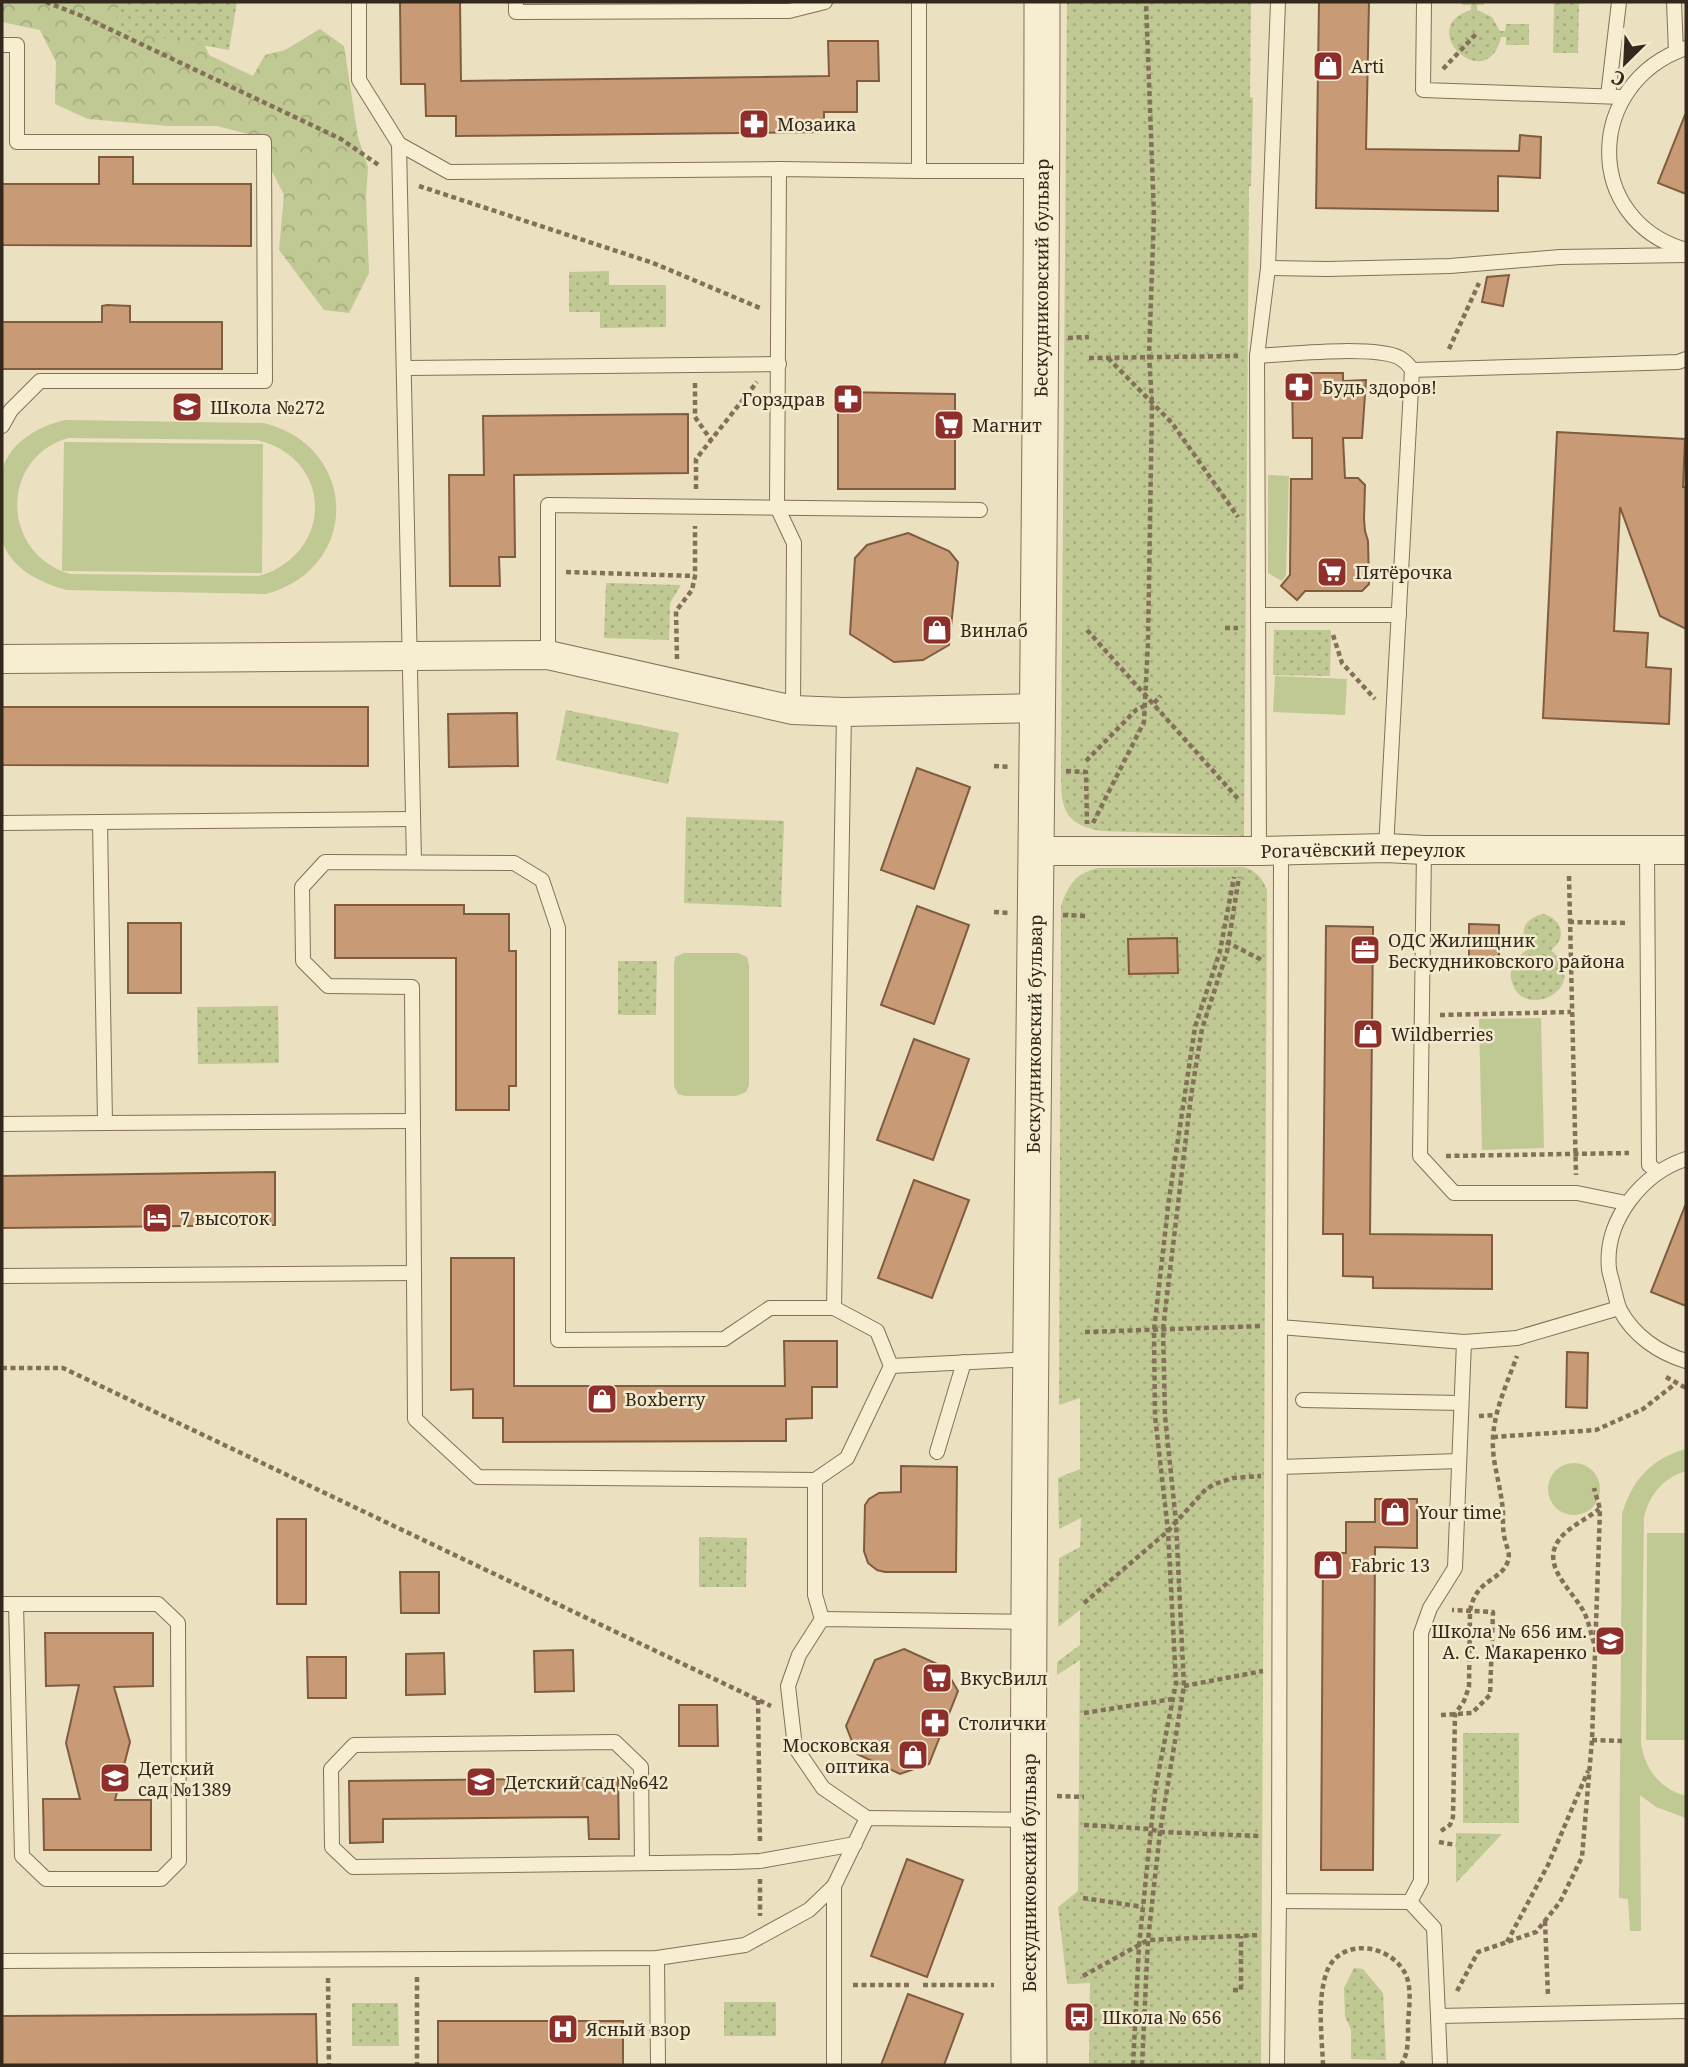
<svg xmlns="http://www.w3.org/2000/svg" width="1688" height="2067" font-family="'Noto Serif',serif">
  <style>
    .green { fill: #c0c894; fill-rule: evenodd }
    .forest { fill: url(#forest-crowns) }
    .park { fill: url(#park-dots) }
    .building { fill: #c89b76; stroke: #805c3f; stroke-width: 2 }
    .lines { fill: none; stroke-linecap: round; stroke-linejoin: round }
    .service-casing { stroke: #837058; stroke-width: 16 }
    .minor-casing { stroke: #837058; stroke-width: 30 }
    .tertiary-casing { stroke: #837058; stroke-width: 37 }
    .path { stroke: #837058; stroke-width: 4.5; stroke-dasharray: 5 3.5; stroke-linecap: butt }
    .service { stroke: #f7edd1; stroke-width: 14 }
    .minor { stroke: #f7edd1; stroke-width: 28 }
    .tertiary { stroke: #f7edd1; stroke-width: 35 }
    .labels { text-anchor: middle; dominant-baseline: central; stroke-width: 5; stroke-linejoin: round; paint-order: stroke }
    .poi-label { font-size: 18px; fill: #33281c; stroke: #f3eace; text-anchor: start }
    .street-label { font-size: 18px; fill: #33281c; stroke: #f3eace }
  </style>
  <defs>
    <pattern id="forest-crowns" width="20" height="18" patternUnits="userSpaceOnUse" patternTransform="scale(1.75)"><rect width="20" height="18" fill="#c0c894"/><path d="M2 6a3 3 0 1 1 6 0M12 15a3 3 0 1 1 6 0" fill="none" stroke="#a5ac7f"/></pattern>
    <pattern id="park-dots" width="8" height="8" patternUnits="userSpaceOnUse" patternTransform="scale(1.75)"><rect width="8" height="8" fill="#c0c894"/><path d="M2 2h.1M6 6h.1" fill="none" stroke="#a5ac7f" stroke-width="1.8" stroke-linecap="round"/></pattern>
  </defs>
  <rect width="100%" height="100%" fill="#ebe0bf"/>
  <!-- green -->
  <g class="green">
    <path d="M65 420 264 423C359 447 361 568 266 594L67 590C42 584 7 567 2 538 0 528 2 516 2 506 2 494 0 479 3 468 11 441 40 426 65 420ZM68 438 257 440C334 458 334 554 259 576L70 574C0 553 0 458 68 438Z"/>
    <polygon points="64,442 263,444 262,573 62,571"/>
    <polygon points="1268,475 1289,476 1286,575 1282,581 1268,573"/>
    <polygon points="1275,676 1347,679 1345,715 1273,712"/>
    <polygon points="684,953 738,953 747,957 749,965 749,1085 746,1092 736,1096 685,1096 678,1094 674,1086 674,965 675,957"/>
    <polygon points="1541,1018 1544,1148 1482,1150 1479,1019"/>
    <path d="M1686 1449V1471C1663 1478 1650 1494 1644 1517L1641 1743C1645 1770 1660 1789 1686 1796V1818L1656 1807 1640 1795 1641 1931H1630L1628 1899 1619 1898 1622 1514C1632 1480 1652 1458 1686 1449Z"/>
    <circle cx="1574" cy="1489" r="26"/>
    <polygon points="1647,1533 1686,1533 1686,1740 1646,1740"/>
  </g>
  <!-- forest -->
  <polygon class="forest" points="2,2 186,2 209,55 253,76 265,55 285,50 320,29 344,46 358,137 368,167 366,197 369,273 349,313 324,310 279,250 284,195 264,155 248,134 217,126 168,126 88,119 55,104 56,62 40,30 2,22"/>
  <!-- park -->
  <g class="park">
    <polygon points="119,2 237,2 229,50 114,29"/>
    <path d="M1067 2H1251L1250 97 1253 98 1251 186H1249L1244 836 1101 831C1062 824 1061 806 1061 771Z"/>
    <path d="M1462 2H1484V5H1477V10L1492 17 1500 31H1505L1506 24H1529V45H1506V37H1501C1487 98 1413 27 1471 10V5H1462Z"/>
    <polygon points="1554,2 1579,3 1578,53 1553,53"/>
    <polygon points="609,271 609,285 666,285 666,327 600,328 600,312 569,312 569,272"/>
    <polygon points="606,583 681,585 670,603 669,640 604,638"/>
    <polygon points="1274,630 1331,630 1330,676 1273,675"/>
    <polygon points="566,710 679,733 668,784 556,760"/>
    <polygon points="686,817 784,821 781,907 684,903"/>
    <path d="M1243 867C1255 870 1262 877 1267 890L1261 2065H1089L1090 1983 1067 1984 1058 1907 1078 1891 1080 1660 1057 1675V1662L1080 1645V1610L1058 1627 1059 1558 1080 1547 1081 1518 1059 1529 1058 1478 1080 1469V1398L1059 1405 1061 906C1068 885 1077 872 1099 868Z"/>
    <path d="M1544 914C1563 920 1567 938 1551 950 1595 990 1518 1024 1511 978 1509 963 1519 955 1530 948 1517 933 1525 917 1544 914Z"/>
    <polygon points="618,961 657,961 656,1015 618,1015"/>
    <polygon points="278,1006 279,1063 198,1064 197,1007"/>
    <polygon points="699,1537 747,1538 746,1587 699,1587"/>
    <rect x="1463" y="1733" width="56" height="90"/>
    <polygon points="1456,1833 1502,1834 1456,1883"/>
    <polygon points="1354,1968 1363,1969 1383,1993 1386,2060 1351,2059 1351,2030 1345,2016 1344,1988"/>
    <rect x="724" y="2002" width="52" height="34"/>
    <polygon points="352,2003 398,2003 399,2046 352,2046"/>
  </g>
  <!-- building -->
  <g class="building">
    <polygon points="400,2 460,2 461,81 829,76 828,41 878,41 879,81 857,81 857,112 824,112 824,132 456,136 456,116 426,116 425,84 401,84"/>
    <polygon points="1319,2 1369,2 1366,149 1519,151 1520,135 1541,137 1540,178 1498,176 1498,211 1316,208"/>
    <polygon points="1685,115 1686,115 1686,194 1658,183"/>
    <polygon points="99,157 133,157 133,184 251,184 251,246 2,245 2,184 99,184"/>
    <polygon points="1509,275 1503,306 1482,302 1487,277"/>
    <polygon points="107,305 130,306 130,322 222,322 222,369 2,369 2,322 102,322 102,306"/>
    <polygon points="1311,373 1343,373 1343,381 1366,380 1362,438 1343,438 1345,478 1358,478 1365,485 1364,519 1365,531 1368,541 1369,584 1362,591 1305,591 1297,600 1281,586 1290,575 1291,479 1312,479 1312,438 1293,438 1292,380 1312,380"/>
    <polygon points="838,392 955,394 955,489 838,489"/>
    <polygon points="688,414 688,473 514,475 515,557 499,557 500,586 450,586 449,475 484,475 483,416"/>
    <polygon points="1557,432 1685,439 1683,487 1686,487 1686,629 1660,616 1620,507 1614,631 1648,633 1646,667 1671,669 1669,724 1543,718"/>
    <polygon points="908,533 949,551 958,562 949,645 923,660 894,662 850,634 855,558 867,545"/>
    <polygon points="2,707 368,707 368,766 2,765"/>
    <polygon points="517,713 518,766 449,767 448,714"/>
    <polygon points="917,768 970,787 934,889 881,870"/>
    <polygon points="335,905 464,905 464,914 509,914 509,951 516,951 516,1086 509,1086 509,1110 456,1110 456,958 335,958"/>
    <polygon points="917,906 969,925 934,1024 881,1005"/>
    <rect x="128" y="923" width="53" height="70"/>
    <polygon points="1469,924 1499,925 1499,961 1469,961"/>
    <polygon points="1326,926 1373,927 1370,1234 1492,1235 1492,1289 1373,1288 1373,1277 1343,1276 1343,1234 1323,1234"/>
    <polygon points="1177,938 1178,973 1129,974 1128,939"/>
    <polygon points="914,1039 969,1059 933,1160 877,1140"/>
    <polygon points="275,1172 275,1225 2,1228 2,1176"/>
    <polygon points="914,1180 969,1200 932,1298 878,1278"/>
    <polygon points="1685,1206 1686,1207 1686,1306 1651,1292"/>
    <polygon points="451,1258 514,1258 514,1386 785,1386 784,1341 837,1341 837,1387 812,1387 812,1418 786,1419 786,1441 503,1442 503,1418 473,1418 473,1389 451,1390"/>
    <polygon points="1567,1352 1588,1353 1587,1408 1566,1407"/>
    <polygon points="901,1466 957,1467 956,1572 885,1572 877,1570 868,1563 864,1551 865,1505 869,1499 879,1493 901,1492"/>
    <polygon points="1375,1499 1417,1499 1417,1548 1375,1547 1373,1870 1321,1870 1323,1553 1346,1553 1346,1522 1375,1522"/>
    <rect x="277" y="1519" width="29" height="85"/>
    <polygon points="400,1572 439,1572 439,1613 401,1613"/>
    <polygon points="45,1633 153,1633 153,1686 114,1687 130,1742 115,1800 151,1800 151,1850 44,1850 43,1799 80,1799 66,1743 79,1685 46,1686"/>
    <polygon points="904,1649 944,1667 958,1691 929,1764 900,1774 857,1754 846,1726 875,1660"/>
    <polygon points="573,1650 574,1691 535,1692 534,1651"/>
    <polygon points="444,1653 445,1694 406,1695 406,1654"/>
    <polygon points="307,1657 346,1657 346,1698 308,1698"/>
    <polygon points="679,1705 717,1705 718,1746 679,1746"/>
    <polygon points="618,1778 619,1839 589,1839 588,1817 383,1819 383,1842 350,1843 349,1781"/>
    <polygon points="907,1859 963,1880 927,1977 871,1956"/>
    <polygon points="908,1994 963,2014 944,2065 881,2065"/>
    <polygon points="316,2014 317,2064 2,2065 2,2016"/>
    <rect x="438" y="2021" width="185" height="44"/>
  </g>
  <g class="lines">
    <!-- service casing -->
    <g class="service-casing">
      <g id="service">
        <polyline points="359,2 359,80 399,144 449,172 779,169 919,171"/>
        <polyline points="516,2 516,12 789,11 825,2"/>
        <polyline points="919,2 919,171 1042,171"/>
        <polyline points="1424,2 1423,90 1622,97"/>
        <polyline points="1674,2 1676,52"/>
        <polyline points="2,45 17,45 17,142 264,142 265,381 40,381 11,410 2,426"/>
        <path d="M1686 48C1585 83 1582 220 1686 250"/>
        <polyline points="1608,96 1619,2"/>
        <polyline points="399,144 414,862"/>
        <polyline points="779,169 777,507 794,543 793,710"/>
        <polyline points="1268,268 1327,269 1450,266 1560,257 1686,255"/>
        <path d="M1257 356C1287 354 1375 345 1400 358 1405 361 1409 365 1412 370L1386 848"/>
        <polyline points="405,368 779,364"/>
        <polyline points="1412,370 1678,362 1686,359"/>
        <polyline points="1258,615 1399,615"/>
        <polyline points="548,655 548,505 980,510"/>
        <polyline points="100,822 413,819"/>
        <polyline points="2,823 100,822 105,1123 413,1121"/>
        <polyline points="1281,850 1280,1327 1464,1342 1517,1338 1619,1308"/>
        <polyline points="1424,850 1420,1156 1454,1193 1577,1193 1626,1203"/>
        <polyline points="1647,850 1649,1165 1658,1172"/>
        <polyline points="1259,851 1257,356 1268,268 1278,2"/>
        <polyline points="2,1124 105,1123"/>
        <path d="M1686 1159C1642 1173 1604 1221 1609 1269 1610 1276 1613 1283 1614 1290 1616 1296 1617 1304 1620 1310 1634 1336 1659 1353 1686 1361"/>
        <polyline points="2,1276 414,1273"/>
        <polyline points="1280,1327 1279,1901 1410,1902 1434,1928 1438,2016 1686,2011"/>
        <polyline points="891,1366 1031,1359"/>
        <polyline points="1303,1400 1461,1403"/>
        <polyline points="937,1452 964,1362"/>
        <polyline points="1280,1467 1459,1461"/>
        <polyline points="815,1480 478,1477 415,1419 412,987 328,986 303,961 302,887 325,862 514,863 542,880 558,928 558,1340 724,1339 770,1308 834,1308"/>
        <polyline points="2,1604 16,1604 22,1856 46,1879 161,1879 179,1861 178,1623 158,1604 16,1604"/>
        <polyline points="822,1619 815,1595 815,1480 847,1458 891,1366 877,1331 834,1308 844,712"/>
        <polyline points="867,1818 823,1788 795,1747 788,1686 799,1655 822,1619 1028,1622"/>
        <polyline points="642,1863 641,1767 615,1742 354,1745 331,1769 332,1847 353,1867 733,1862 760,1861 855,1844"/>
        <polyline points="834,1886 834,2065"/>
        <polyline points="1410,1902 1421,1881 1421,1633 1430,1608 1455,1568 1464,1342"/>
        <polyline points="657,1958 658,2065"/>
        <polyline points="2,1961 657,1958 745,1945 809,1910 834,1886 867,1818 1030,1820"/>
        <polyline points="1438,2016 1440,2065"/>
        <polyline points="1277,2065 1279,1901"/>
      </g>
    </g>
    <!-- minor casing -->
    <g class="minor-casing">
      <g id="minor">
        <polyline points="2,659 548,655 793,710 844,712 1037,708"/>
        <path id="s1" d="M1037 851H1259L1386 848 1424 850H1686"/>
      </g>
    </g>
    <!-- tertiary casing -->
    <g class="tertiary-casing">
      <g id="tertiary">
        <path id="s2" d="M1029 2065C1025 1377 1042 690 1042 2"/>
      </g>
    </g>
    <!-- path -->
    <g class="path">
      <polyline points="46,2 82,16 341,139 380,166"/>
      <polyline points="1443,69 1476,34"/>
      <polyline points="419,186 653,263 760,308"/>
      <polyline points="1068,338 1089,337"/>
      <polyline points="1449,349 1479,283"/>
      <polyline points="1089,358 1238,356"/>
      <polyline points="1108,358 1172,423 1238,517"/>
      <polyline points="695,383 695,417 711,440"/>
      <polyline points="696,489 696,459 757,382"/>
      <polyline points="566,572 695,576"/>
      <polyline points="1225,628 1238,628"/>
      <polyline points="1087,630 1240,801"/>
      <polyline points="1333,635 1342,663 1375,699"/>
      <polyline points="677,659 676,611 692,590 695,576 695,526"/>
      <polyline points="1154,703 1161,696"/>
      <polyline points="1086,761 1136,710 1144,706"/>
      <polyline points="994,766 1010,767"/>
      <polyline points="1066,771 1086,772 1087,824"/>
      <polyline points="1093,823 1144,722 1148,642 1152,403 1149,355 1154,215 1146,2"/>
      <polyline points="1569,876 1576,1175"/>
      <polyline points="994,912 1008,913"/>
      <polyline points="1063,915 1087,916"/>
      <polyline points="1569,922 1628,923"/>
      <polyline points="1226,942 1262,960"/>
      <polyline points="1440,1015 1571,1012"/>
      <polyline points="1446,1156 1629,1153"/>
      <polyline points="1085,1332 1263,1326"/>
      <polyline points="2,1368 63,1368 771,1706"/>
      <polyline points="1666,1377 1686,1388"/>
      <polyline points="1479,1416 1495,1415"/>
      <polyline points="1493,1437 1596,1430 1643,1409 1675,1384"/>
      <polyline points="1084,1603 1168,1531 1206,1489 1215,1484 1233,1478 1261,1476"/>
      <path d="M1594 1643C1590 1631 1588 1617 1581 1607 1567 1585 1538 1561 1563 1535 1573 1525 1588 1518 1599 1509"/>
      <polyline points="1184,1686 1263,1671"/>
      <polyline points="758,1700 760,1843"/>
      <polyline points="1084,1713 1173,1699"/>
      <polyline points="1441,1715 1472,1713 1490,1695 1493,1612 1452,1610"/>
      <polyline points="1592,1740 1622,1741"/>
      <polyline points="1057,1796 1084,1797"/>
      <polyline points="1084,1825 1151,1829 1160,1832 1260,1836"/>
      <path d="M1441 1831 1450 1825 1453 1817 1455 1714 1464 1701 1469 1687 1470 1611C1476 1578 1501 1582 1508 1561 1511 1553 1505 1544 1504 1535 1502 1524 1504 1513 1502 1503 1500 1485 1494 1467 1493 1449 1491 1417 1506 1386 1517 1356"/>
      <polyline points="1439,1842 1456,1845"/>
      <polyline points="760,1879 760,1916"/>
      <polyline points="1083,1898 1143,1907"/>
      <polyline points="1545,1921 1548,1996"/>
      <polyline points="1507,1942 1548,1865 1588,1771"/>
      <polyline points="1083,1976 1148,1940 1260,1935"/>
      <polyline points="417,1977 417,2065"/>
      <polyline points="328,1978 329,2065"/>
      <polyline points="853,1985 912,1985"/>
      <polyline points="923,1985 994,1985"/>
      <polyline points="1233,1990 1241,1990 1241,1936"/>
      <polyline points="1457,1991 1478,1952 1536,1932 1560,1902 1582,1857 1592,1740 1600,1509 1594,1488"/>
      <polyline points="1133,2065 1139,1946 1155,1790 1176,1683 1168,1531 1155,1416 1154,1330 1169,1199 1195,1027 1220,951 1234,877"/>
      <polyline points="1142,2065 1148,1940 1160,1832 1184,1686 1176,1522 1165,1416 1163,1329 1191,1096 1202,1029 1227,952 1239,877"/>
      <path d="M1323 2065C1322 2036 1317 2002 1326 1974 1338 1936 1391 1943 1406 1975 1412 1990 1409 2008 1408 2023 1408 2037 1409 2053 1401 2065"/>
    </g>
    <!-- service -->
    <use href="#service" class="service"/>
    <!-- minor -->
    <use href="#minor" class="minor"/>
    <!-- tertiary -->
    <use href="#tertiary" class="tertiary"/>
  </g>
  <!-- icons -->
  <defs>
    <g id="shop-square" transform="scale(1.575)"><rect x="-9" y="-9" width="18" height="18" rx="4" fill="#8e2f2b" stroke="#f3eace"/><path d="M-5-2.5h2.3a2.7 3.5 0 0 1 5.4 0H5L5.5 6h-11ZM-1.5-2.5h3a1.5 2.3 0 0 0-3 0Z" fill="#fff"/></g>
    <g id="pharmacy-square" transform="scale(1.575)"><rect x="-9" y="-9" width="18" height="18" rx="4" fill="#8e2f2b" stroke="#f3eace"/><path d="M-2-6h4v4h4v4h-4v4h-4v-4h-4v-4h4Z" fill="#fff"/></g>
    <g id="school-square" transform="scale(1.575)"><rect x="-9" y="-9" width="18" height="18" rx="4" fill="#8e2f2b" stroke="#f3eace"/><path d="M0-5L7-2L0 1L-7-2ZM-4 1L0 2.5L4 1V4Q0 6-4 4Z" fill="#fff"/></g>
    <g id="supermarket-square" transform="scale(1.575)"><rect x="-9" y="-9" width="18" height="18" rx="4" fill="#8e2f2b" stroke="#f3eace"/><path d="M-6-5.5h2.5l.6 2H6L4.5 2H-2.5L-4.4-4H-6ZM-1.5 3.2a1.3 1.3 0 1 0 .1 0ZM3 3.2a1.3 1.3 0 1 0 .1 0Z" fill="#fff"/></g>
    <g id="office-square" transform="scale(1.575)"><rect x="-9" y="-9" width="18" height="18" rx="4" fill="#8e2f2b" stroke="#f3eace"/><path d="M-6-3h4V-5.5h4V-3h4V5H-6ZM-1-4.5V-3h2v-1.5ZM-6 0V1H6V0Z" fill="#fff"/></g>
    <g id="hotel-square" transform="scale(1.575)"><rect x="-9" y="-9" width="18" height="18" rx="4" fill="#8e2f2b" stroke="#f3eace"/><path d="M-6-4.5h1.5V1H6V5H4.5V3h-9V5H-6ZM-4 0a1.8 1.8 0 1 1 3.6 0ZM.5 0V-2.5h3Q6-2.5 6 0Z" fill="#fff"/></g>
    <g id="bus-square" transform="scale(1.575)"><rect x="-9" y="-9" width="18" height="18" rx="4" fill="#8e2f2b" stroke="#f3eace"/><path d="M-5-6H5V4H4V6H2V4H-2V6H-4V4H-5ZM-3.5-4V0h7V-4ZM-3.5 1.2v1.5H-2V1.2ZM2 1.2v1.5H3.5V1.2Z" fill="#fff"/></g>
    <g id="hospital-square" transform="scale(1.575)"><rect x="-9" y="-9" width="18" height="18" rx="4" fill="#8e2f2b" stroke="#f3eace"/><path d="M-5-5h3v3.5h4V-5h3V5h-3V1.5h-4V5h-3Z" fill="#fff"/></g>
  </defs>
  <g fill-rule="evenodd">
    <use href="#shop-square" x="1328" y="66"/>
    <use href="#pharmacy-square" x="754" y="124"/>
    <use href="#pharmacy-square" x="1299" y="387"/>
    <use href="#pharmacy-square" x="848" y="399"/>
    <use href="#school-square" x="187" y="407"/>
    <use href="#supermarket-square" x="949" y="425"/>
    <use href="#supermarket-square" x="1332" y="572"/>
    <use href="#shop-square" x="937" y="630"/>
    <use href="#office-square" x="1365" y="950"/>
    <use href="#shop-square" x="1368" y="1034"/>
    <use href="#hotel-square" x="157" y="1218"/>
    <use href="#shop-square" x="602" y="1399"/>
    <use href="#shop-square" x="1395" y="1512"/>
    <use href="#shop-square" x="1328" y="1565"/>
    <use href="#school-square" x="1610" y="1641"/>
    <use href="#supermarket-square" x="937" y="1678"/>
    <use href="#pharmacy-square" x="935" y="1723"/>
    <use href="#shop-square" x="913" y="1755"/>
    <use href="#school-square" x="115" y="1778"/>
    <use href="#school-square" x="481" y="1782"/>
    <use href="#bus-square" x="1079" y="2017"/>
    <use href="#hospital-square" x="563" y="2029"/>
  </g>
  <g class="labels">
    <!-- poi labels -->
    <g class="poi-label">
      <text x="1351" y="66">Arti</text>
      <text x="777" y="124">Мозаика</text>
      <text x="1322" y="387">Будь здоров!</text>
      <text x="825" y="399" text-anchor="end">Горздрав</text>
      <text x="210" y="407">Школа №272</text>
      <text x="972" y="425">Магнит</text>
      <text x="1355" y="572">Пятёрочка</text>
      <text x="960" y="630">Винлаб</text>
      <text x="1388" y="940">ОДС Жилищник<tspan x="1388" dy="21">Бескудниковского района</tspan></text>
      <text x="1391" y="1034">Wildberries</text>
      <text x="180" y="1218">7 высоток</text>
      <text x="625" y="1399">Boxberry</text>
      <text x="1418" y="1512">Your time</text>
      <text x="1351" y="1565">Fabric 13</text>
      <text x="1587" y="1631" text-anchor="end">Школа № 656 им.<tspan x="1587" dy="21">А. С. Макаренко</tspan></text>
      <text x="960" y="1678">ВкусВилл</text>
      <text x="958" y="1723">Столички</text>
      <text x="890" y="1745" text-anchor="end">Московская<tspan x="890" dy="21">оптика</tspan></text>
      <text x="138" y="1768">Детский<tspan x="138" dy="21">сад №1389</tspan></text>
      <text x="504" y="1782">Детский сад №642</text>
      <text x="1102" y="2017">Школа № 656</text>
      <text x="586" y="2029">Ясный взор</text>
    </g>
    <!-- street labels -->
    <g class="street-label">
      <text stroke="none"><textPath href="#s2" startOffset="1787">Бескудниковский бульвар</textPath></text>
      <text stroke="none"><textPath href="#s1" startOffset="326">Рогачёвский переулок</textPath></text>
      <text stroke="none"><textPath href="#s2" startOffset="1031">Бескудниковский бульвар</textPath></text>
      <text transform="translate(1029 1873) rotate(-90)">Бескудниковский бульвар</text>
    </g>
  </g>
  <!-- border -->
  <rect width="1688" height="2067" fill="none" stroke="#33281c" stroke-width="7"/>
  <!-- north arrow -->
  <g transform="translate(1625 63) rotate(204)" stroke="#f3eace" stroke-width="5" paint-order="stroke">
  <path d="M0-5L12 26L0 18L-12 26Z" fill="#33281c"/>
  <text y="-10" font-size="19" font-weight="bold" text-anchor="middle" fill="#33281c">С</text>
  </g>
</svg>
